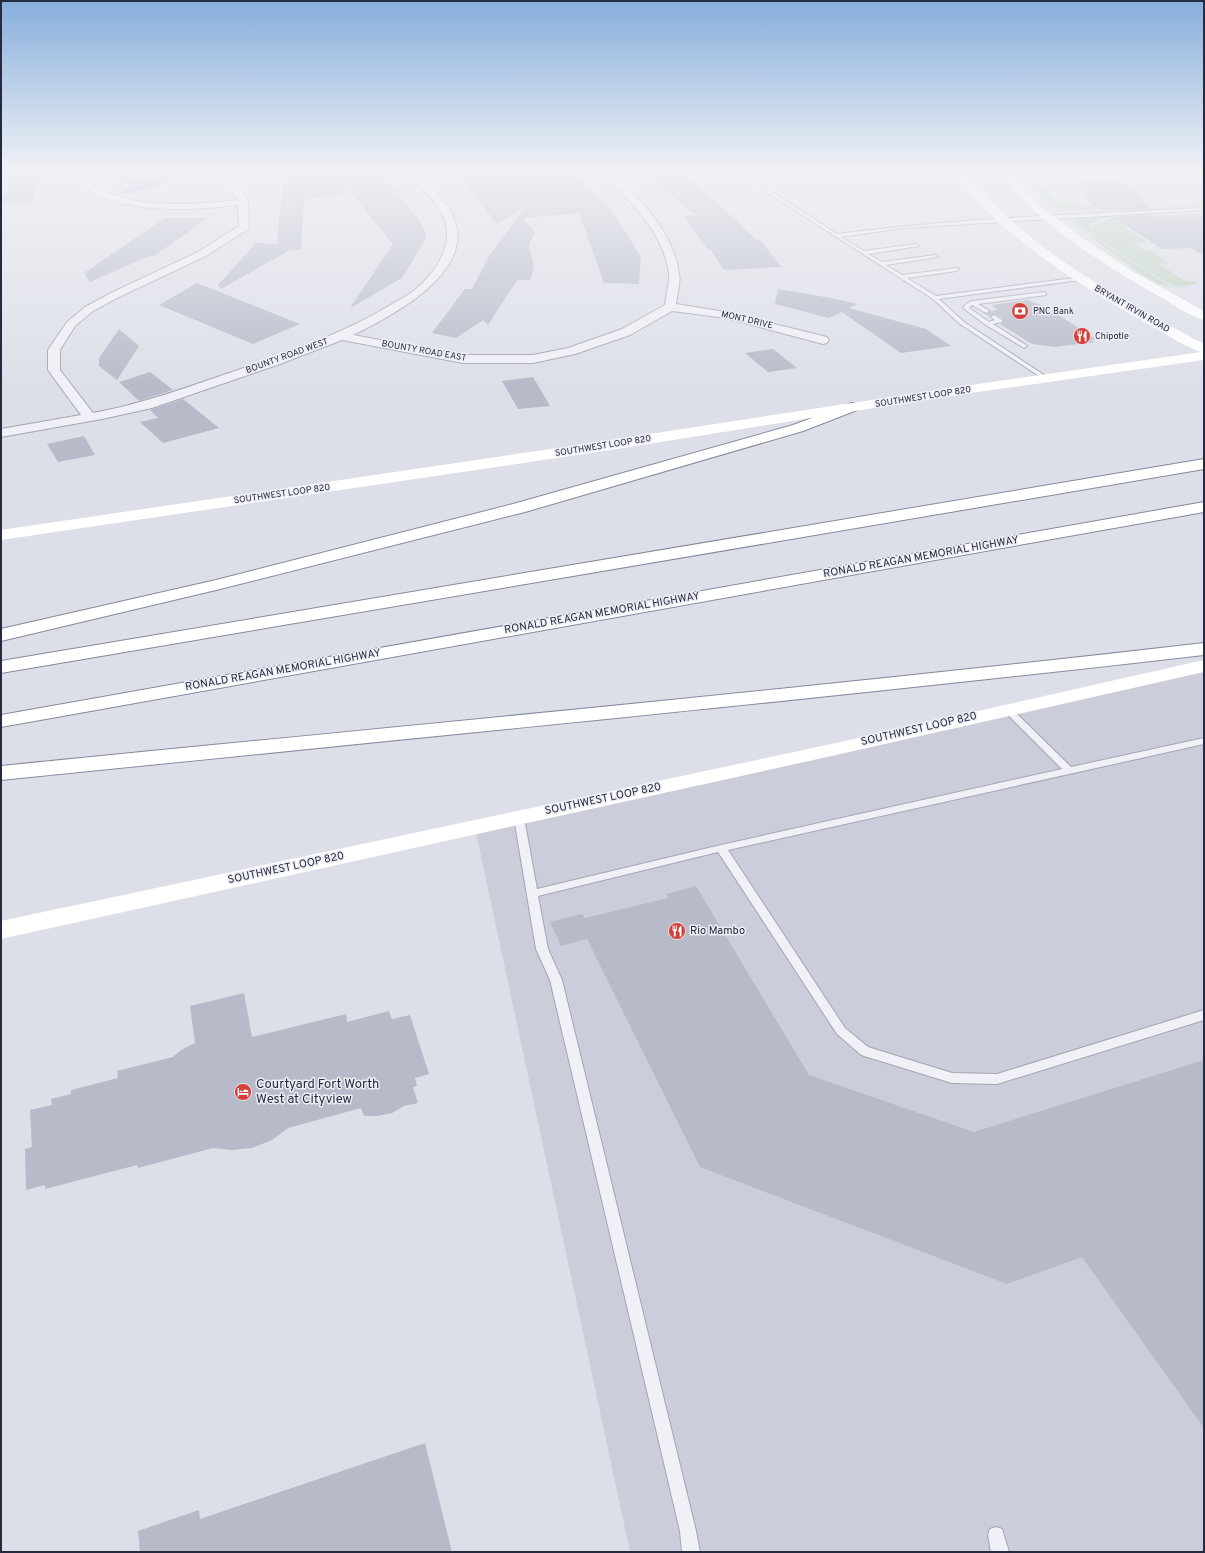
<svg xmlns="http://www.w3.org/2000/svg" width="1205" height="1553" font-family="Overpass,sans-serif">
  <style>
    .built { fill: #cbceda }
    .green { fill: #bfd2be }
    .water { fill: #96a6ca }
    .building { fill: #b7bac8 }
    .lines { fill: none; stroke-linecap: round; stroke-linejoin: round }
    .lane-casing { stroke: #a2a5b2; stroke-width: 2 }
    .street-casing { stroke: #a2a5b2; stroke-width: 2 }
    .highway-casing { stroke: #848a9f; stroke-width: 2 }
    .lane { fill: #f0f1f6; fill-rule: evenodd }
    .street { fill: #f0f1f6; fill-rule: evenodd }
    .secondary { fill: #fff; fill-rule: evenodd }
    .highway { fill: #fff; fill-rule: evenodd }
    .labels { text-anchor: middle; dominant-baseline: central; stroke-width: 3; stroke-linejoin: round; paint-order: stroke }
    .far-street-label { font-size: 9px; fill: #262a3f; stroke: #edeff5 }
    .far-poi-label { font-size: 9px; fill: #262a3f; stroke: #edeff5; text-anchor: start }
    .street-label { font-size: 11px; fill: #262a3f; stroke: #edeff5 }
    .poi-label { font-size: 11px; fill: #262a3f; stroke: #edeff5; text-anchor: start }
    .near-poi-label { font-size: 13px; fill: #262a3f; stroke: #edeff5; text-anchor: start }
  </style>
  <rect width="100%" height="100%" fill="#dddfe8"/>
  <!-- built -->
  <polygon class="built" points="1204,666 1204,1552 630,1552 475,828"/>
  <!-- green -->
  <g class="green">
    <polygon points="1022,174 1028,178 1033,179 1034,175 1039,184 1058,202 1070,202 1073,205 1153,208 1197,205 1192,202 1197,202 1201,205 1197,207 1133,210 1097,209 1058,210 1039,194"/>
    <polygon points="1204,213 1204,216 1116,221 1147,242 1133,243 1144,250 1150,250 1168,263 1159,264 1183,280 1197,282 1197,284 1175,287 1144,269 1091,234 1096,233 1091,229 1091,226 1110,218"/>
    <polygon points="1111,217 1103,218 1089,225 1089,229 1093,232 1090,233 1073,221 1080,218"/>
    <polygon points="1071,222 1142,269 1172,287 1159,284 1136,271"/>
  </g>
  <!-- water -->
  <polygon class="water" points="122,169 183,169 184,170 175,174 164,185 130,193 118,194 129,188 128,183 120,181 113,175"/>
  <!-- building -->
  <g class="building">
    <polygon points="14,169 44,169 32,204 1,203"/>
    <polygon points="284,169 377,169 418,218 426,234 426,239 402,278 350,308 393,244 347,188 342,195 304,199 301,250 290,250 221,289 218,285 256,243 277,244"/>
    <polygon points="450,169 591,169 578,176 596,193 615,215 641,257 639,284 604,283 579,213 523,218 535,233 529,245 534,268 530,280 517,280 488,325 483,320 456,338 432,333 465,289 472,289 489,256 493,250 495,250 495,248 525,207 496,224 477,197"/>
    <polygon points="685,174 757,240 760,240 781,267 724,270 710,249 707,249 684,216 695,215 648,177"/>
    <polygon points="1080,179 1116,180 1117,182 1124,182 1127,186 1132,186 1149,209 1103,211 1091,204 1079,185 1084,185"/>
    <polygon points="1153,215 1156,218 1204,216 1204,256 1191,248 1162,249 1112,217"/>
    <polygon points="165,218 208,218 154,256 149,256 90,282 84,273"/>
    <polygon points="197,283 300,324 253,344 159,305"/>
    <polygon points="778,289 831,298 857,304 849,308 926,329 951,346 901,353 842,312 829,318 775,304"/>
    <polygon points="1028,300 1039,304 1060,316 1096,339 1091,340 1094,342 1054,347 1032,344 1000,324 1003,323 1003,319 995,314 990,317 982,312 987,314 990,311 998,310 991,305"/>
    <polygon points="119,329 139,346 117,380 99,366 99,358"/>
    <polygon points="773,349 797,368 768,372 745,353"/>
    <polygon points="150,372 173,390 139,401 119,382"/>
    <polygon points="533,377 550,406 518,409 502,381"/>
    <polygon points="183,399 219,428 163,443 140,422 158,418 150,410"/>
    <polygon points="84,436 95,455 58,462 47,444"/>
    <polygon points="696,886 809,1075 974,1132 1204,1060 1204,1428 1082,1257 1007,1284 700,1167 587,939 561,946 550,922 582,914 585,918 668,898 666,894"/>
    <polygon points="244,993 252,1037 346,1014 347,1022 389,1011 392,1019 410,1015 429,1074 415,1078 417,1086 413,1087 418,1103 404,1106 392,1113 378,1116 364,1116 361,1108 288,1128 272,1140 252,1148 232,1150 213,1148 138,1168 137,1165 45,1189 45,1185 26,1190 25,1149 32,1147 30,1110 52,1105 51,1099 71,1094 71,1090 118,1078 117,1071 173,1057 181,1050 195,1043 190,1006"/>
    <polygon points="425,1443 452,1552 140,1552 138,1531 199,1510 200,1519"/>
  </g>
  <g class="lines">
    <!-- lane casing -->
    <g class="lane-casing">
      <g id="lane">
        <path d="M731 169H736L837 234C959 218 1081 214 1204 208V210L903 228 841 237 864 251 916 244 919 246 868 254 882 262 935 255 938 257 886 265 902 275 958 268 959 269 956 271 907 278 936 296 1082 277 1083 278 1080 280 939 299 964 322 1047 377V379L1045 380 960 324 933 299Z"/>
        <polygon points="1044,292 1046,293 1046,295 978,304 988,310 989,311 986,313 972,305 969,308 989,322 995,320 991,317 994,315 1002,320 1002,322 993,324 1026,345 1027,346 1024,348 986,325 963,308 966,304 972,301"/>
        <polygon points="1007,706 1010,707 1071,767 1204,738 1204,744 728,850 845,1028 868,1047 952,1073 997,1074 1204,1010 1204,1020 997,1084 952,1083 864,1056 860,1054 837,1034 718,852 538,896 548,949 562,980 696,1531 700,1552 682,1552 680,1531 550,980 536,949 514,818 519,815 524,818 537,889 721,845 1062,769 1002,709"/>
        <polygon points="996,1527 1002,1529 1009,1552 991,1552 988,1535 990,1529"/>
      </g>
    </g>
    <!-- street casing -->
    <g class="street-casing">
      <path id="street" d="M79 169H87V179C118 211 196 205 237 200L221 169H230L248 202 249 227 248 229 206 256 119 297 93 311 75 326 60 350V370L93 413C142 404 188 387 235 371 285 354 336 336 382 310 393 303 406 297 416 289 433 274 449 253 447 230 445 204 418 188 404 169H413C428 184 448 201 455 221 473 274 390 317 353 335L463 355H533L568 348 622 329 665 305C666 295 669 285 669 275 666 242 642 213 620 191 613 183 604 177 598 169H608C637 194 675 234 679 274 681 284 677 294 676 304L726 312 827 337 829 340 827 343 823 344 726 318 672 311 630 335 575 354 533 363H463L342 340 280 364 152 408 102 419 1 437V429L81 415 48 370V350L67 322 85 307 111 293 198 252 239 226 238 205C196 210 106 217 77 179Z"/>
    </g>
    <!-- highway casing -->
    <g class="highway-casing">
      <g id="highway">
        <polygon points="852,403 857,404 859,407 857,410 803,431 525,512 216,590 1,641 1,629 216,580 513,504 793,425"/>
        <polygon points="1204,459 1204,469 1,673 1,661"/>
        <polygon points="1204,502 1204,512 1,727 1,715"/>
        <path d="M1204 643V655C804 701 402 739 1 780V766C402 726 804 689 1204 643Z"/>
      </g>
    </g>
    <!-- lane -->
    <use href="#lane" class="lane"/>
    <!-- street -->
    <use href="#street" class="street"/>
    <!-- secondary -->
    <g class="secondary">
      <path d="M950 169H961C978 188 995 207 1014 223 1071 273 1138 309 1204 344V360L943 397 598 452 1 540V530L598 442 943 389 1201 352C1183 346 1165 333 1148 324 1077 284 1000 236 950 169Z"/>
      <path d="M995 169H1006L1040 206 1084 239 1132 271 1204 311V320C1190 316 1176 306 1164 299 1105 266 1036 223 995 169Z"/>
      <polygon points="1204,660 1204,672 827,757 1,939 1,921 827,745"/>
    </g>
    <!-- highway -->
    <use href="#highway" class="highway"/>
  </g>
  <!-- sky -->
  <linearGradient id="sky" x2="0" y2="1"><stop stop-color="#87aedc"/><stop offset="0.44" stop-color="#f0f1f5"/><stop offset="1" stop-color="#f0f1f5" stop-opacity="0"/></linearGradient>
  <rect width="1205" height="387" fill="url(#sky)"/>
  <!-- icons -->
  <defs>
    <g id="bank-disc" transform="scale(0.9)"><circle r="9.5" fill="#d4403b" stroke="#edeff5"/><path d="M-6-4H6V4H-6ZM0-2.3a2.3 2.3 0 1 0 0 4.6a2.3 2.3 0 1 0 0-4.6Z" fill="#fff"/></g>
    <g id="restaurant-disc" transform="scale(0.9)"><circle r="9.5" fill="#d4403b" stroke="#edeff5"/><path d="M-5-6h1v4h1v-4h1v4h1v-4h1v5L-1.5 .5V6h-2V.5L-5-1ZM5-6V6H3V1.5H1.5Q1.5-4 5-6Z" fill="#fff"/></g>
    <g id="hotel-disc" transform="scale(0.9)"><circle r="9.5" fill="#d4403b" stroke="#edeff5"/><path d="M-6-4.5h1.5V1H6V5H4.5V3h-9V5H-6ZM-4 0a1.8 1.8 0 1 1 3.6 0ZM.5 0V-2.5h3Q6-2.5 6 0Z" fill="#fff"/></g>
  </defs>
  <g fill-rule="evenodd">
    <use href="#bank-disc" x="1020" y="311"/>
    <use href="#restaurant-disc" x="1082" y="336"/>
    <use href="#restaurant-disc" x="677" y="931"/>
    <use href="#hotel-disc" x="243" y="1092"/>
  </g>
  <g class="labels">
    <!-- far-street labels -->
    <g class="far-street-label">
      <text transform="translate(1132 309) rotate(30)">BRYANT IRVIN ROAD</text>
      <text transform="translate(747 320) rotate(13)">MONT DRIVE</text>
      <text transform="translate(424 351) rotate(10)">BOUNTY ROAD EAST</text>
      <text transform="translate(287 356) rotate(-20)">BOUNTY ROAD WEST</text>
      <text transform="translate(923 397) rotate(-9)">SOUTHWEST LOOP 820</text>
      <text transform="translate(603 446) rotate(-9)">SOUTHWEST LOOP 820</text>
      <text transform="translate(282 494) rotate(-8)">SOUTHWEST LOOP 820</text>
    </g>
    <!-- far-poi labels -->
    <g class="far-poi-label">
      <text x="1033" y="311">PNC Bank</text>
      <text x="1095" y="336">Chipotle</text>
    </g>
    <!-- street labels -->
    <g class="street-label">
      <text transform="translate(921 557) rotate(-10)">RONALD REAGAN MEMORIAL HIGHWAY</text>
      <text transform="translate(602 613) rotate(-10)">RONALD REAGAN MEMORIAL HIGHWAY</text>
      <text transform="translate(283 670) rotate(-10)">RONALD REAGAN MEMORIAL HIGHWAY</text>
      <text transform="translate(919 729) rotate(-13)">SOUTHWEST LOOP 820</text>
      <text transform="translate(603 799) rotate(-12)">SOUTHWEST LOOP 820</text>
      <text transform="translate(286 868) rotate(-12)">SOUTHWEST LOOP 820</text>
    </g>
    <!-- poi labels -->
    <g class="poi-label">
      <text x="690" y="931">Rio Mambo</text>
    </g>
    <!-- near-poi labels -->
    <g class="near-poi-label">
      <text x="256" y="1085">Courtyard Fort Worth<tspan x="256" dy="15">West at Cityview</tspan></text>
    </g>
  </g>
  <!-- border -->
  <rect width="1205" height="1553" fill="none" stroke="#262a3f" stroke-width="4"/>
</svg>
